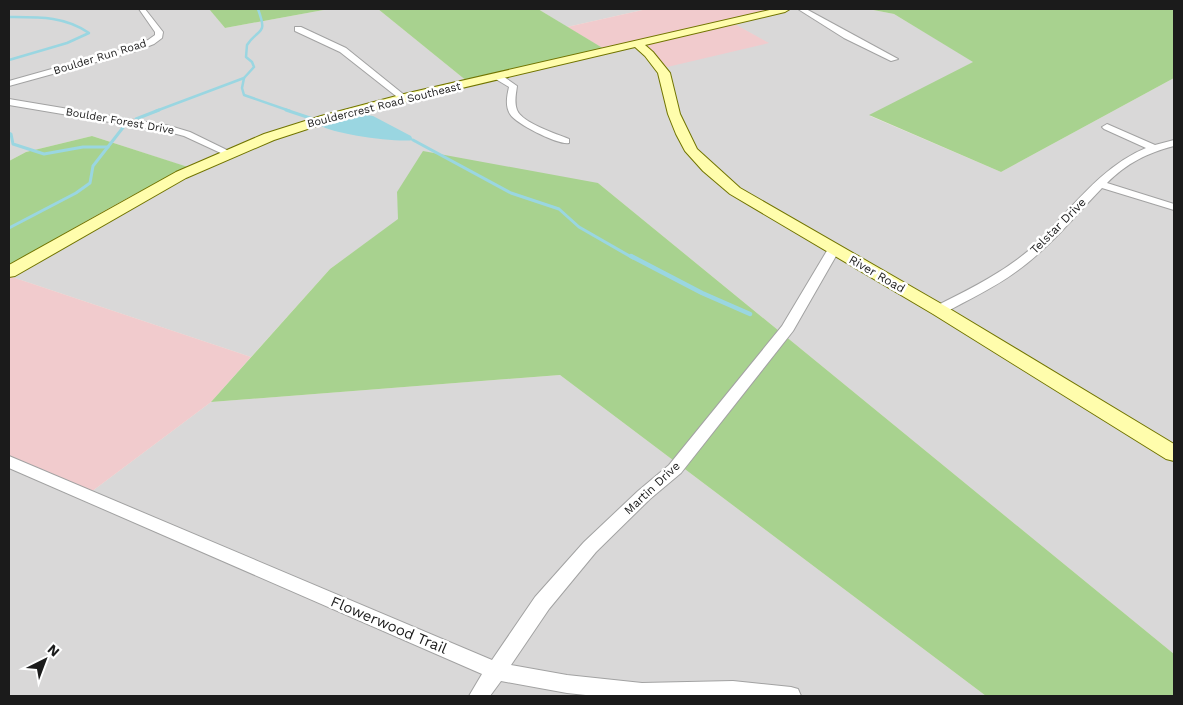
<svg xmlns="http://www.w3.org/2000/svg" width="1183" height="705" font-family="'Work Sans',sans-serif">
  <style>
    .residential { fill: #d9d8d8 }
    .commercial { fill: #f1cbcd }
    .forest { fill: #a8d28f }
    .water { fill: #9ad6e1 }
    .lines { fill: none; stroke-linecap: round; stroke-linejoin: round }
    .stream-far2 { stroke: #9ad6e1; stroke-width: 2.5 }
    .stream-far1 { stroke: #9ad6e1; stroke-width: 3 }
    .stream { stroke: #9ad6e1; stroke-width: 4.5 }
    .street-casing { stroke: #a2a2a2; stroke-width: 2 }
    .secondary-casing { stroke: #717400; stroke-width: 2 }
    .street { fill: #fff; fill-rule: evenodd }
    .secondary { fill: #fffdac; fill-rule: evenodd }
    .labels { text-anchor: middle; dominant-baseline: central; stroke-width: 5; stroke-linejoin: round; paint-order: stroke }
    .far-street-label { font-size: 11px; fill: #1b1b1b; stroke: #fff }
    .street-label { font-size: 12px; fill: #1b1b1b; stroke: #fff }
    .near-street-label { font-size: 15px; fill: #1b1b1b; stroke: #fff }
  </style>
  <rect width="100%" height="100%" fill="#eee8df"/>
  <!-- residential -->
  <g class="residential">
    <polygon points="9,9 209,9 225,28 329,9 378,9 468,82 634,44 768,43 730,22 781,9 868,9 894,14 974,62 870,116 1001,172 1174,78 1174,654 598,183 397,192 399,219 330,269 251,357 9,276 9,266 84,222 187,167 92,136 26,152 9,161"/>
    <polygon points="538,9 647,9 567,27"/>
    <polygon points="560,375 986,696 9,696 9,462 87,495 211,402"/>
  </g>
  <!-- commercial -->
  <g class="commercial">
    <polygon points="647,9 781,9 731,22 769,43 663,68 634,44 606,50 567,27"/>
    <polygon points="9,276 251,357 211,402 87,495 9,462"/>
  </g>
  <!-- forest -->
  <g class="forest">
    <polygon points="209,9 329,9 225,28"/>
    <polygon points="378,9 538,9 606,50 468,82"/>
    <polygon points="868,9 1174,9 1174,78 1001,172 869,115 973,62 894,14"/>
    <path d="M92 136 188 167C126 197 68 231 9 266V161L26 152Z"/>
    <polygon points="423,151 598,183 1174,654 1174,696 986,696 560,375 211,402 330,269 398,219 397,192"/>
  </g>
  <!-- water -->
  <path class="water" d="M358 114 373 116 411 136 413 140C398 143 331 134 320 125Z"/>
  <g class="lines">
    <!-- stream-far2 -->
    <g class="stream-far2">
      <path d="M9 17C38 17 65 16 89 33L67 43 9 60"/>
      <polyline points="244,78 242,88 244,95 290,111"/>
      <path d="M156 111 244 78 254 67 252 62 246 57 247 45C259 27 268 36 258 9"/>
    </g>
    <!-- stream-far1 -->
    <g class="stream-far1">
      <polyline points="286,110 316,120"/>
      <polyline points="136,119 159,110"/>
      <polyline points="9,133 11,134 13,144 44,154 83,147 108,147"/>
      <polyline points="413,140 511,193 559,209 579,227 633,258"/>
      <polyline points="9,228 76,193 90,183 93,166 125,125"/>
    </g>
    <!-- stream -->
    <polyline class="stream" points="631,256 702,293 750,314"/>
    <!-- street casing -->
    <g class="street-casing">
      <g id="street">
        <polygon points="139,9 145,9 163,32 162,38 154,44 136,51 9,86 9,81 130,47 148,40 155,35 155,32"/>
        <polygon points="798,9 806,9 898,59 891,61 844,38"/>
        <polygon points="295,27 301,27 346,48 408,98 401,100 340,52 295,31"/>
        <path d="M494 74H500L517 86C516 94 514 102 517 110 522 123 557 134 569 139V143C558 145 516 124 510 114 505 106 507 96 509 87L494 78Z"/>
        <polygon points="9,99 170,126 190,132 233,153 228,156 225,155 184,136 169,132 9,105"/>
        <path d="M1107 124 1155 145 1174 140V146C1147 153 1127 163 1107 183L1174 204V210L1102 188C1075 216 1049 248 1017 271 994 288 968 300 944 313H934L933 310 934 307C970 289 1005 272 1035 245 1070 211 1100 167 1146 148L1104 129 1102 127Z"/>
        <polygon points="834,245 840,249 793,331 681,473 650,499 596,552 549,609 511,665 567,675 642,683 733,681 791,687 798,689 801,696 595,696 567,693 501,681 490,696 469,696 482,674 9,468 9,456 492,660 535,597 584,542 638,491 669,465 782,326 828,249"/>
      </g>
    </g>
    <!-- secondary casing -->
    <g class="secondary-casing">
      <polygon id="secondary" points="774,9 790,9 785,12 645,45 653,52 670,73 680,114 697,149 740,188 945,306 1174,444 1174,461 1166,459 933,314 730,194 703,171 685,151 676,134 668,114 658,73 645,56 635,47 407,101 329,122 274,140 186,178 15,276 9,277 9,265 176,172 264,134 321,116 404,94"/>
    </g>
    <!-- street -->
    <use href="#street" class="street"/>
    <!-- secondary -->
    <use href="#secondary" class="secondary"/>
  </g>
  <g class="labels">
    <!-- far-street labels -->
    <g class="far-street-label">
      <text transform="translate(100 57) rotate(-17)">Boulder Run Road</text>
      <text transform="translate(384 105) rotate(-14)">Bouldercrest Road Southeast</text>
      <text transform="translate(120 121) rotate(10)">Boulder Forest Drive</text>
    </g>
    <!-- street labels -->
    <g class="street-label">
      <text transform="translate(1058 226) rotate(-45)">Telstar Drive</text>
      <text transform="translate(877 274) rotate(30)">River Road</text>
      <text transform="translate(652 488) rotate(-43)">Martin Drive</text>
    </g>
    <!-- near-street labels -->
    <g class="near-street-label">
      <text transform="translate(389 625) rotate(23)">Flowerwood Trail</text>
    </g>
  </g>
  <!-- border -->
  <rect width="1183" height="705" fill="none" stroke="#1b1b1b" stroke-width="20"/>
  <!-- north arrow -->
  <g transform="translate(45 660) rotate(42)" stroke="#ffffff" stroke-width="4" paint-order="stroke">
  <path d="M0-4L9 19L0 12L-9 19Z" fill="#1b1b1b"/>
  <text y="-8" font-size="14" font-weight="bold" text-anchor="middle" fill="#1b1b1b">N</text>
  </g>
</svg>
